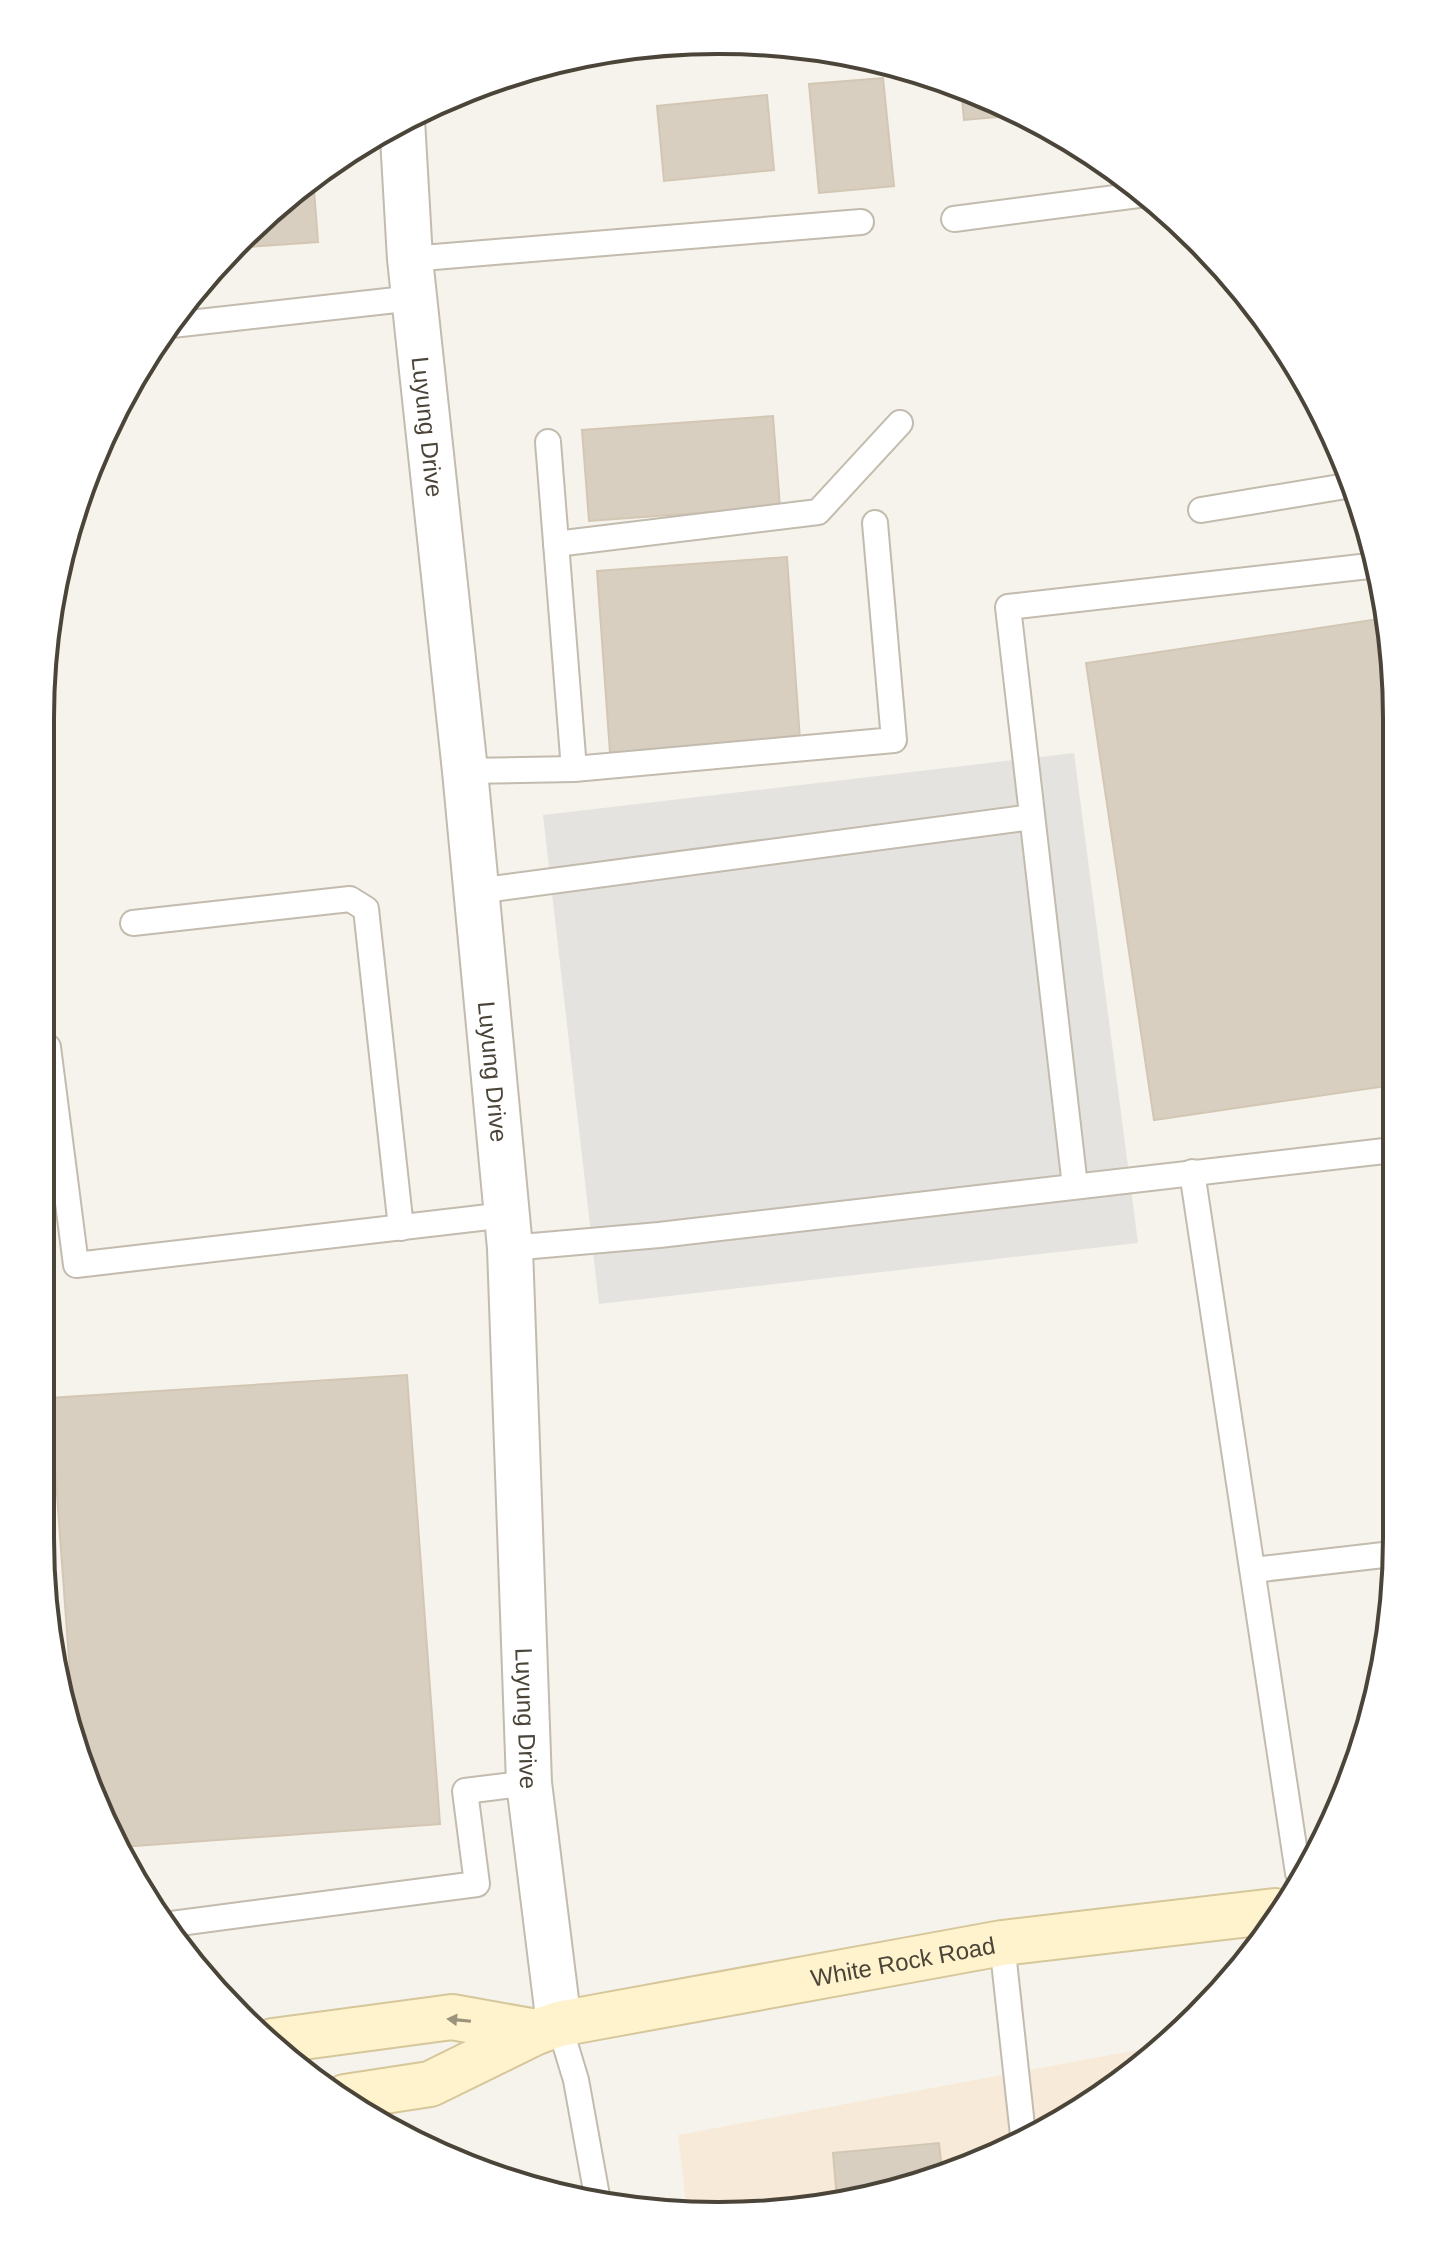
<svg xmlns="http://www.w3.org/2000/svg" width="1437" height="2256" font-family="Helvetica,sans-serif">
  <style>
    .commercial { fill: #f7ead8 }
    .parking { fill: #e5e3e0 }
    .building { fill: #d8cfc1; stroke: #d3c7b4; stroke-width: 2 }
    .lines { fill: none; stroke-linecap: round; stroke-linejoin: round }
    .service-casing { stroke: #c2bbae; stroke-width: 28 }
    .minor-casing { stroke: #c2bbae; stroke-width: 48 }
    .secondary-casing { stroke: #d6c79b; stroke-width: 48 }
    .service { stroke: #fff; stroke-width: 24 }
    .minor { stroke: #fff; stroke-width: 44 }
    .secondary { stroke: #fff3cd; stroke-width: 44 }
    .oneway { fill: #9c937c }
    .labels { text-anchor: middle; dominant-baseline: central; stroke-width: 8; stroke-linejoin: round; paint-order: stroke }
    .street-label { font-size: 24px; fill: #4b4439; stroke: #fff }
    .rim { fill: none; stroke: #4b4439; stroke-width: 4 }
  </style>
  <rect width="100%" height="100%" fill="#f6f3ec"/>
  <!-- commercial -->
  <polygon class="commercial" points="1159,2046 1095,2102 895,2193 718,2216 687,2211 678,2135"/>
  <!-- parking -->
  <polygon class="parking" points="1074,753 1138,1243 599,1304 543,815"/>
  <!-- building -->
  <g class="building">
    <polygon points="883,78 894,186 819,193 809,84"/>
    <polygon points="961,87 1022,115 964,120"/>
    <polygon points="767,95 774,170 664,181 657,106"/>
    <polygon points="313,176 318,242 233,248 305,180"/>
    <polygon points="773,416 780,507 589,521 582,430"/>
    <polygon points="787,557 800,739 610,753 597,571"/>
    <polygon points="1386,618 1396,675 1394,1085 1154,1120 1086,663"/>
    <polygon points="407,1375 440,1824 121,1847 76,1756 50,1398"/>
    <polygon points="939,2143 942,2171 895,2193 837,2200 833,2153"/>
  </g>
  <g class="lines">
    <!-- service casing -->
    <g class="service-casing">
      <g id="service">
        <polyline points="954,219 1146,194"/>
        <polyline points="410,259 861,222"/>
        <polyline points="172,325 414,298"/>
        <polyline points="548,442 574,769"/>
        <polyline points="1201,510 1352,485"/>
        <polyline points="556,544 818,512 900,423"/>
        <polyline points="465,771 574,769 894,740 875,523"/>
        <polyline points="477,891 1032,817"/>
        <polyline points="133,923 350,899 366,909 401,1228"/>
        <polyline points="48,1047 76,1265 506,1215"/>
        <polyline points="1192,1172 1298,1873"/>
        <polyline points="1075,1186 1008,607 1378,565"/>
        <polyline points="510,1248 659,1235 1393,1150"/>
        <polyline points="1253,1570 1392,1554"/>
        <polyline points="164,1925 477,1884 465,1791 529,1783"/>
        <polyline points="1002,1943 1023,2135"/>
        <polyline points="559,2024 576,2080 597,2196"/>
      </g>
    </g>
    <!-- minor casing -->
    <g class="minor-casing">
      <g id="minor">
        <path id="s1" d="M402 120 410 259 465 771 510 1248 529 1783 559 2024"/>
      </g>
    </g>
    <!-- secondary casing -->
    <g class="secondary-casing">
      <g id="secondary">
        <polyline points="273,2041 452,2017 536,2032"/>
        <path id="s2" d="M345 2097 430 2084 536 2032 559 2024 1002 1943 1275 1911"/>
      </g>
    </g>
    <!-- service -->
    <use href="#service" class="service"/>
    <!-- minor -->
    <use href="#minor" class="minor"/>
    <!-- secondary -->
    <use href="#secondary" class="secondary"/>
  </g>
  <!-- one-way arrows -->
  <defs><path id="oneway-solid" d="M-6-.8H1V-3.2L6.5 0L1 3.2V.8H-6Z" transform="scale(2)"/></defs>
  <use class="oneway" href="#oneway-solid" transform="translate(459 2020) rotate(-174)"/>
  <g class="labels">
    <!-- street labels -->
    <g class="street-label">
      <text stroke="none"><textPath href="#s1" startOffset="308">Luyung Drive</textPath></text>
      <text stroke="none"><textPath href="#s1" startOffset="956">Luyung Drive</textPath></text>
      <text stroke="none"><textPath href="#s1" startOffset="1604">Luyung Drive</textPath></text>
      <text stroke="none"><textPath href="#s2" startOffset="578">White Rock Road</textPath></text>
    </g>
  </g>
  <!-- crop -->
  <path d="M0 0H1437V2256H0ZM718 54H719A664 664 0 0 1 1383 718V1538A664 664 0 0 1 719 2202H718A664 664 0 0 1 54 1538V718A664 664 0 0 1 718 54Z" fill="#fff" fill-rule="evenodd"/>
  <path class="rim" d="M718 54H719A664 664 0 0 1 1383 718V1538A664 664 0 0 1 719 2202H718A664 664 0 0 1 54 1538V718A664 664 0 0 1 718 54Z"/>
</svg>
